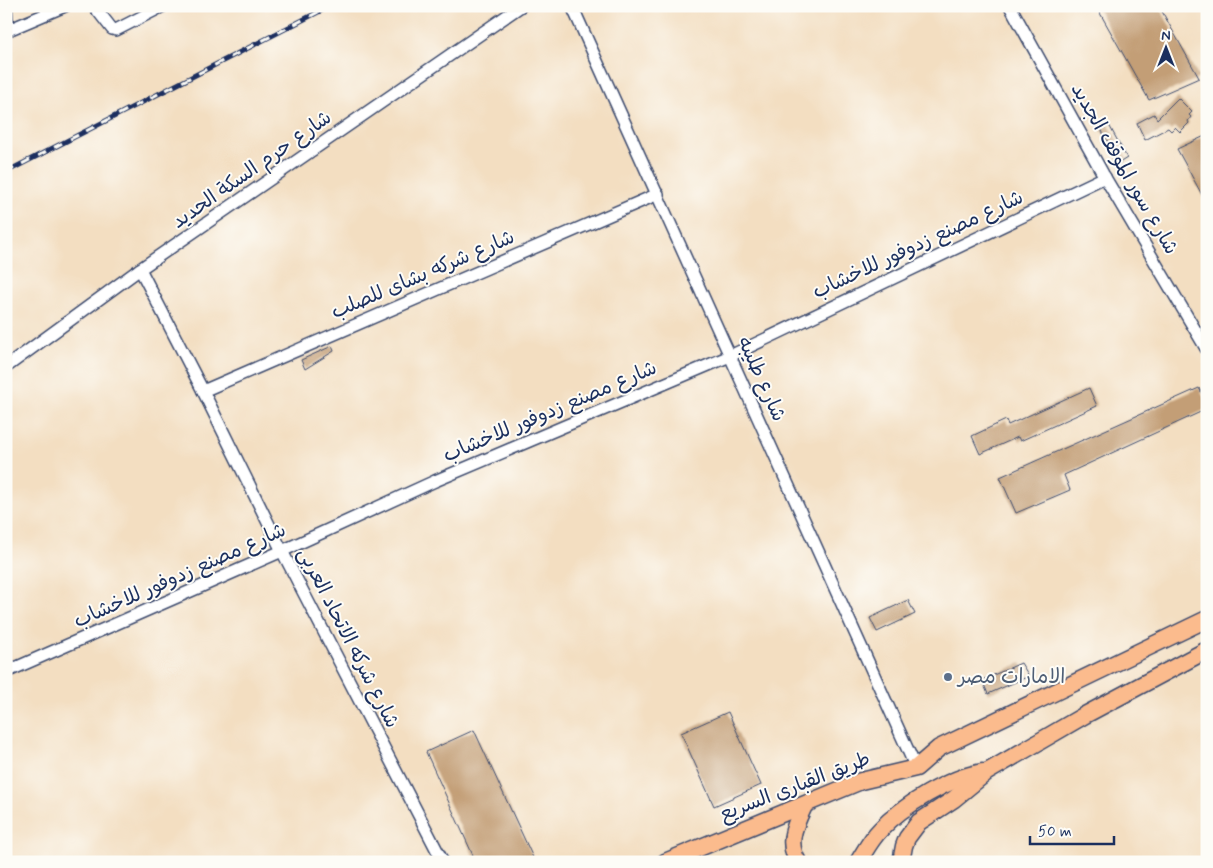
<svg xmlns="http://www.w3.org/2000/svg" width="1213" height="868" font-family="Mynerve,'Playpen Sans Arabic',sans-serif">
  <style>
    .building { fill: #c39e76 }
    .lines { fill: none; stroke-linecap: round; stroke-linejoin: round }
    .minor-casing { stroke: #3b496d; stroke-width: 14 }
    .highway-casing { stroke: #3b496d; stroke-width: 19 }
    .minor { stroke: #fff; stroke-width: 11 }
    .highway { stroke: #fbbb8d; stroke-width: 16 }
    .rail-casing { stroke: #1b2f5e; stroke-width: 5 }
    .rail { stroke: #fdfcf7; stroke-width: 3; stroke-dasharray: 9; stroke-linecap: butt }
    .service-dot { fill: #5c6f8a; stroke: #fdfcf7; stroke-width: 2 }
    .labels { text-anchor: middle; dominant-baseline: central; stroke-width: 4; stroke-linejoin: round; paint-order: stroke }
    .street-label { font-size: 20px; fill: #1b2f5e; stroke: #fdfcf7 }
    .service-label { font-size: 20px; fill: #4e5e75; stroke: #fdfcf7; text-anchor: start }
  </style>
  <rect width="100%" height="100%" fill="#fdfcf7"/>
  <filter id="ink" filterUnits="userSpaceOnUse"><feTurbulence type="fractalNoise" baseFrequency=".02" numOctaves="2"/><feDisplacementMap in="SourceGraphic" scale="10" xChannelSelector="R" yChannelSelector="G"/><feConvolveMatrix kernelMatrix="1 2 1 2 8 2 1 2 1" color-interpolation-filters="sRGB"/></filter>
  <filter id="wash" filterUnits="userSpaceOnUse"><feTurbulence type="fractalNoise" baseFrequency=".0096" numOctaves="4" result="noise"/><feDisplacementMap in="SourceGraphic" scale="20" xChannelSelector="R" yChannelSelector="G"/><feGaussianBlur stdDeviation="1.12" result="paint"/><feColorMatrix in="noise" values="0 0 0 0 0 0 0 0 0 0 0 0 0 0 0 0 0 1.4 0 .05"/><feComposite in="paint" operator="in"/></filter>
  <g filter="url(#wash)">
    <rect width="100%" height="100%" fill="#f3dec1"/>
    <g id="blocks">
      <!-- building -->
      <g class="building">
        <polygon points="1096,6 1159,6 1199,78 1149,100"/>
        <polygon points="1178,98 1192,112 1189,115 1191,117 1188,121 1189,123 1180,132 1175,127 1171,131 1168,128 1145,140 1137,123 1154,114 1157,119"/>
        <polygon points="1109,125 1127,158 1119,163 1101,129"/>
        <polygon points="1207,135 1207,204 1177,149"/>
        <polygon points="332,346 334,351 305,369 301,360"/>
        <polygon points="1089,388 1097,406 1020,441 1018,437 980,454 972,436 1006,420 1008,425"/>
        <polygon points="1199,388 1207,403 1207,409 1064,475 1070,490 1016,513 1000,477"/>
        <polygon points="908,600 915,614 877,632 870,618"/>
        <polygon points="1021,663 1029,676 988,694 982,680"/>
        <polygon points="728,712 761,785 714,806 681,733"/>
        <polygon points="474,730 535,862 476,862 426,752"/>
      </g>
    </g>
  </g>
  <g filter="url(#ink)">
    <use href="#blocks" fill-opacity="0" stroke="#3b496d" stroke-width="1"/>
    <g class="lines">
      <!-- minor casing -->
      <g class="minor-casing">
        <g id="minor">
          <polyline points="6,6 8,30"/>
          <polyline points="94,6 112,29 116,30 163,6"/>
          <polyline points="572,6 916,768"/>
          <polyline points="1010,6 1103,174 1207,350"/>
          <polyline points="6,31 65,6"/>
          <polyline points="140,269 203,391 282,551 443,862"/>
          <polyline points="6,367 140,269 521,6"/>
          <polyline points="203,391 658,194"/>
          <polyline points="6,672 282,551 435,481 730,356 1105,177"/>
        </g>
      </g>
      <!-- highway casing -->
      <g class="highway-casing">
        <g id="highway">
          <polyline points="665,862 861,781 916,768 939,748 1207,619"/>
          <path d="M798 862C786 842 795 825 804 806"/>
          <path d="M858 862C865 851 871 839 880 830 903 805 949 778 982 772"/>
          <polyline points="901,862 904,846 907,838 919,822 954,799 987,772 1085,715 1207,650"/>
        </g>
      </g>
      <!-- minor -->
      <use href="#minor" class="minor"/>
      <!-- highway -->
      <use href="#highway" class="highway"/>
      <!-- rail casing -->
      <g class="rail-casing">
        <polyline id="rail" points="6,172 330,6"/>
      </g>
      <!-- rail -->
      <use href="#rail" class="rail"/>
    </g>
  </g>
  <!-- markers -->
  <circle class="service-dot" cx="948" cy="677" r="5"/>
  <g class="labels">
    <!-- street labels -->
    <g class="street-label">
      <text transform="translate(1124 169) rotate(60)">شارع سور الموقف الجديد</text>
      <text transform="translate(252 170) rotate(-35)">شارع حرم السكة الحديد</text>
      <text transform="translate(918 245) rotate(-25)">شارع مصنع زدوفور للاخشاب</text>
      <text transform="translate(423 275) rotate(-23)">شارع شركه بشاى للصلب</text>
      <text transform="translate(761 379) rotate(66)">شارع طليبه</text>
      <text transform="translate(550 412) rotate(-23)">شارع مصنع زدوفور للاخشاب</text>
      <text transform="translate(180 576) rotate(-24)">شارع مصنع زدوفور للاخشاب</text>
      <text transform="translate(348 638) rotate(63)">شارع شركه الاتحاد العربى</text>
      <text transform="translate(795 787) rotate(-21)">طريق القبارى السريع</text>
    </g>
    <!-- service labels -->
    <g class="service-label">
      <text x="958" y="677">الامارات مصر</text>
    </g>
  </g>
  <!-- margin -->
  <rect width="1213" height="868" fill="none" stroke="#fdfcf7" stroke-width="25"/>
  <!-- north arrow -->
  <g transform="translate(1166 48)" stroke="#fdfcf7" stroke-width="4" paint-order="stroke">
  <path d="M0-4L9 19L0 12L-9 19Z" fill="#1b2f5e"/>
  <text y="-8" font-size="14" font-weight="bold" text-anchor="middle" fill="#1b2f5e">N</text>
  </g>
  <!-- scale -->
  <path d="M1030 836v8h84v-8" fill="none" stroke="#1b2f5e" stroke-width="2.5"/>
  <text x="1038" y="836" font-size="15" fill="#1b2f5e" stroke="#fdfcf7" stroke-width="4" paint-order="stroke">50 m</text>
</svg>
